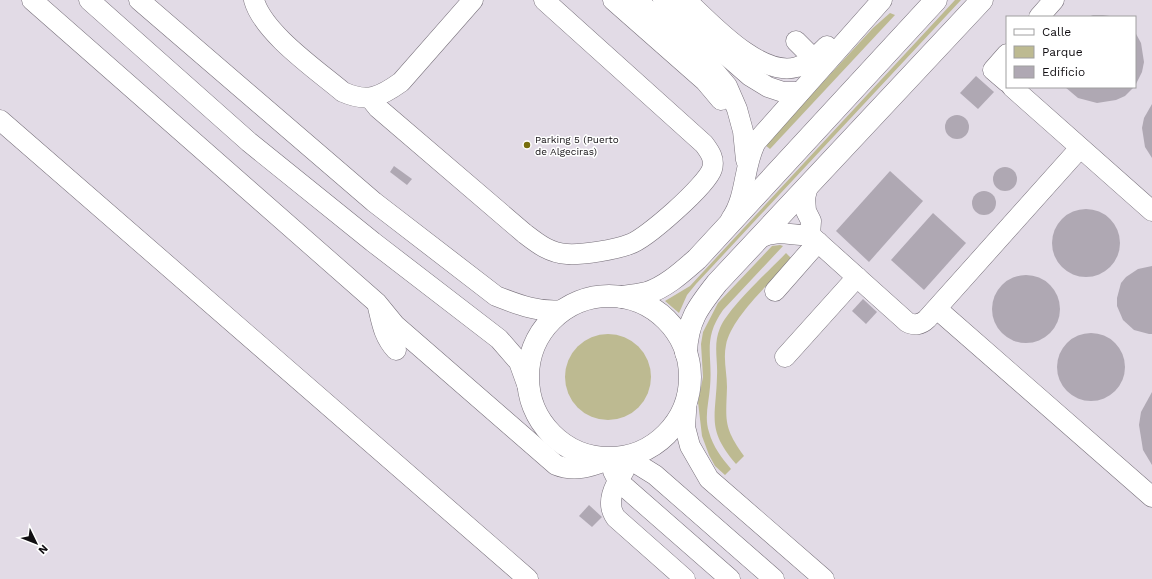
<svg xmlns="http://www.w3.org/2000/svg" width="1152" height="579" font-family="'Work Sans',sans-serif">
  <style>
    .green { fill: #bdba91 }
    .building { fill: #afa8b3 }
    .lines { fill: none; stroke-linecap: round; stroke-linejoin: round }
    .minor-casing { stroke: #78717b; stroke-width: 21 }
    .major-casing { stroke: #78717b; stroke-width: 23 }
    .minor { stroke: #fff; stroke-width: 20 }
    .major { stroke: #fff; stroke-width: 22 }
    .poi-dot { fill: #776e0d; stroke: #fff; stroke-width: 1.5 }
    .labels { text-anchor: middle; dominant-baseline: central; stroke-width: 3; stroke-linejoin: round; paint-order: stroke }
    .poi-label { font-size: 10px; fill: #110e12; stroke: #fff; text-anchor: start }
  </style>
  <rect width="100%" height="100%" fill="#e2dbe6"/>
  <!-- green -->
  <g class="green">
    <polygon points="955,0 961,0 696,284 687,295 679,313 665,301 690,286"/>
    <polygon points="890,13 895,15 770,149 765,145 873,28"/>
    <path d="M780 245 783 246 723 310C702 340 713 355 710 387 709 402 704 417 709 432 713 447 722 458 731 469L725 475 715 466 709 455 702 436 698 402 703 377 701 344 703 332 718 303 772 246Z"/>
    <path d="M786 253 792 259C773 280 731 317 726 345 723 359 727 373 727 387 726 421 723 427 744 456L736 464C706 429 716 418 717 376 718 360 713 344 720 328 729 307 769 271 786 253Z"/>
    <circle cx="608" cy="377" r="43"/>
  </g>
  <!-- building -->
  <g class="building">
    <polygon points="1093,15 1103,15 1110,16 1088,17"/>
    <polygon points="1135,32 1141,43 1144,62 1142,72 1135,86"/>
    <polygon points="976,76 994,92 978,109 960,93"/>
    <polygon points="1065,87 1134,87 1125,96 1116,100 1097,103 1078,98"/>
    <polygon points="1152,104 1152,158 1145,147 1142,128 1144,118"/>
    <circle cx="957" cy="127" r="12"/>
    <polygon points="394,166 412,179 407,185 390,172"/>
    <circle cx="1005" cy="179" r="12"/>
    <polygon points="890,171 923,201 869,262 836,231"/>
    <circle cx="984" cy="203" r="12"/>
    <circle cx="1086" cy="243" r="34"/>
    <polygon points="933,213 966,243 924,290 891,260"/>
    <polygon points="1152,266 1152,334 1149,334 1134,330 1123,320 1117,306 1117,298 1121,283 1126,277 1138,269"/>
    <circle cx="1026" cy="309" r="34"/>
    <polygon points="863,299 877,312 866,324 852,311"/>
    <circle cx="1091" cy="367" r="34"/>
    <polygon points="1152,392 1152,465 1143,450 1139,425 1141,412"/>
    <polygon points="589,505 602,517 592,527 579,516"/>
  </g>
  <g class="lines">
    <!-- minor casing -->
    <g class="minor-casing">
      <g id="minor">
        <path d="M32 0 377 303 395 325 556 465C576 473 592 466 611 459"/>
        <polyline points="89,0 249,142 373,242 499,339 519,362 528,387"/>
        <path d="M139 0 374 202 496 296C519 305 540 313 564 310"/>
        <path d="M254 0C263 33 317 70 343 92 368 103 380 97 401 82L473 0"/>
        <polyline points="613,0 705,81 721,100"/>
        <polyline points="637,0 711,67 727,86 737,109 743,131 746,160"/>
        <polyline points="663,0 750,76 768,87 783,92 800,92"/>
        <path d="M686 0C710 22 760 78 797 67 809 64 818 55 827 46"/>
        <polyline points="1039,17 1054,0"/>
        <polyline points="796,41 813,58"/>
        <polyline points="1007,54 993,70 1007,82"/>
        <polyline points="1012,87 1152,211"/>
        <path d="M370 98 378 108 524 233C537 243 549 253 567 254 582 255 615 250 630 244 646 239 707 185 712 169 715 159 710 152 704 144L544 0"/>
        <polyline points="0,120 528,579"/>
        <path d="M731 219C747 196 743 166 756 142L882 0"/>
        <path d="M810 235 907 322C914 326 921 325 927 319L1080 148"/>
        <path d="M760 238C777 229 792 236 810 235L811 221 806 211 805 198 808 186"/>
        <polyline points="775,291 818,242"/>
        <path d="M378 307C382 324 384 337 396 350"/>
        <polyline points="937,309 1152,497"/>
        <polyline points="785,357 857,277"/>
        <polyline points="687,397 685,427 690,446 709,479 824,579"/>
        <polyline points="626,457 655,475 774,579"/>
        <polyline points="615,458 613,471 618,481 730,579"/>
        <path d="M624 471C614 486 605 503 616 518L685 579"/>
      </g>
    </g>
    <!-- major casing -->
    <g class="major-casing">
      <g id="major">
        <circle cx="609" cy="377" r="81"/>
        <path d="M622 297C630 296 639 295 647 293 666 287 682 272 697 259L936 0"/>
        <path d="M686 353C687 321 698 307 717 283L982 0"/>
      </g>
    </g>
    <!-- minor -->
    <use href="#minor" class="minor"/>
    <!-- major -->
    <use href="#major" class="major"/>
  </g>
  <!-- markers -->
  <circle class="poi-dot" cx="527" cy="145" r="4"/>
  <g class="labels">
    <!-- poi labels -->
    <g class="poi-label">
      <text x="535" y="139">Parking 5 (Puerto<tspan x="535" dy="12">de Algeciras)</tspan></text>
    </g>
  </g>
  <!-- legend -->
  <rect x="1006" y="16" width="130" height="72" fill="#ffffff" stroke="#a09fa0"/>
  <rect x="1014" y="29" width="20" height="6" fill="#ffffff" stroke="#a09fa0"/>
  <text x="1042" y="36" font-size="12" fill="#110e12">Calle</text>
  <rect x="1014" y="46" width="20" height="12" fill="#bdba91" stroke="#a09fa0"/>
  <text x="1042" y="56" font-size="12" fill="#110e12">Parque</text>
  <rect x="1014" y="66" width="20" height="12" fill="#afa8b3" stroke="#a09fa0"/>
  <text x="1042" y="76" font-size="12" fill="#110e12">Edificio</text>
  <!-- north arrow -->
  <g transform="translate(36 543) rotate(133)" stroke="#ffffff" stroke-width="3" paint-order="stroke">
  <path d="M0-3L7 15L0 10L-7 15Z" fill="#110e12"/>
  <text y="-6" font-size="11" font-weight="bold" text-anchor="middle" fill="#110e12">N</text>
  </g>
</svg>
